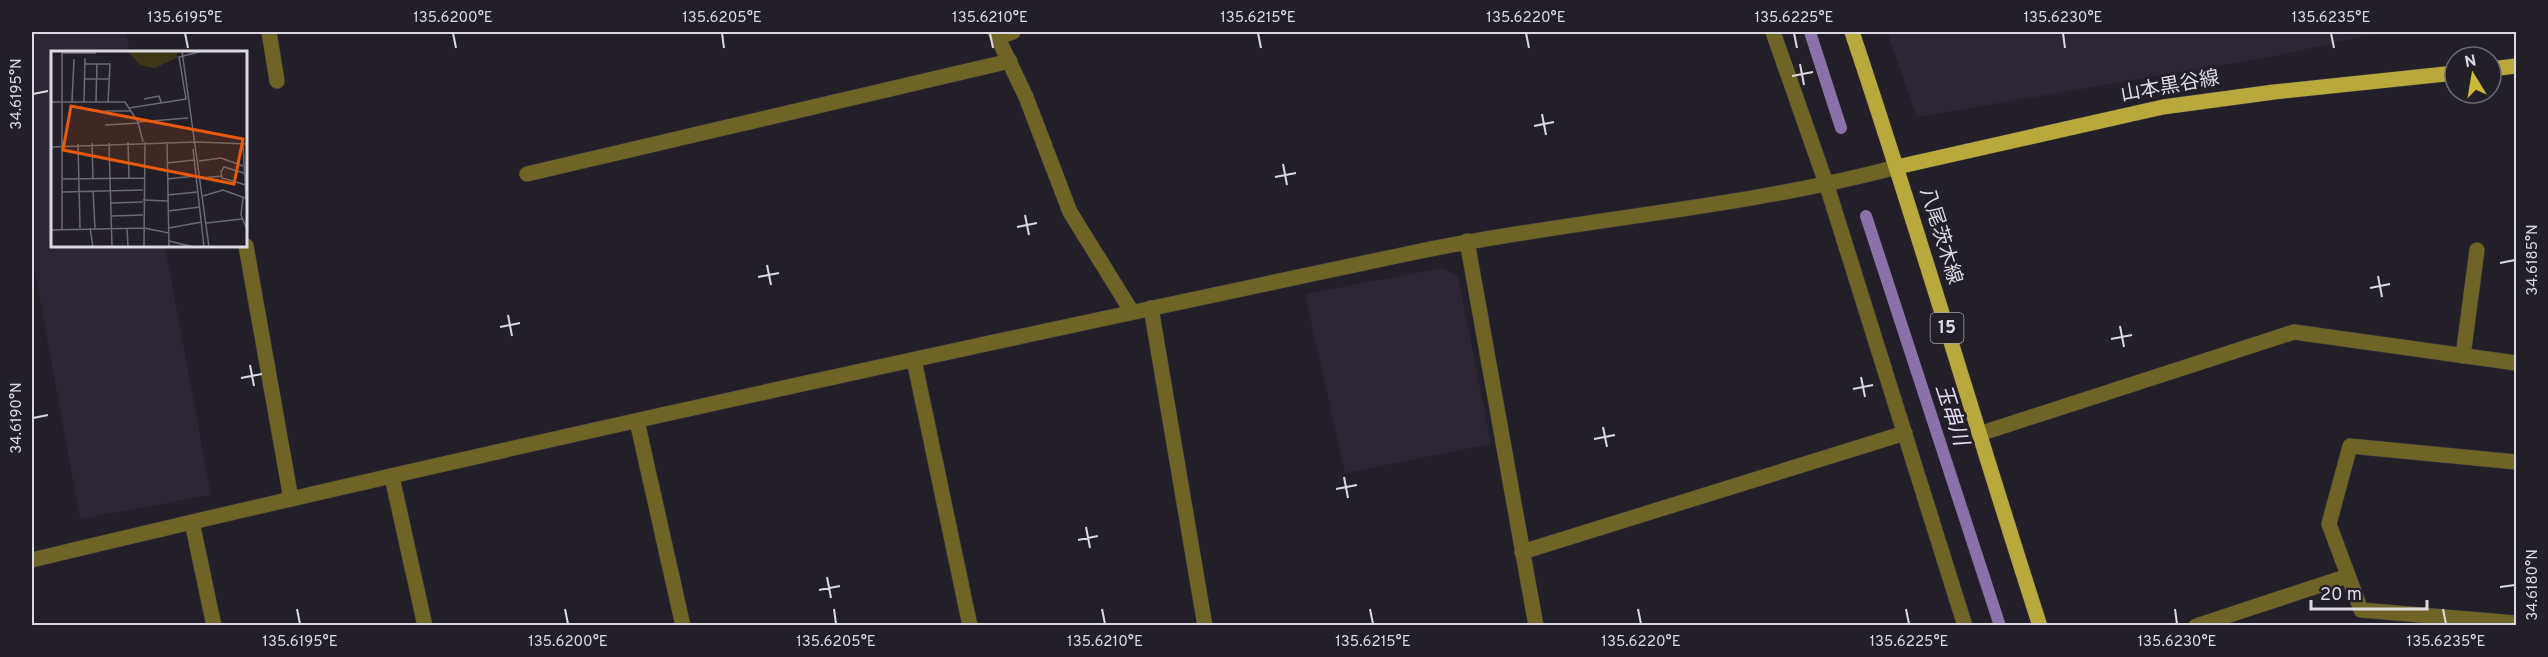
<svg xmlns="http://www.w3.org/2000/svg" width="2548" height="657" font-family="Overpass,'Noto Sans JP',sans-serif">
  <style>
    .built { fill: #2c2634 }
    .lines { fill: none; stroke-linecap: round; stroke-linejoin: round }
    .stream { stroke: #8a71aa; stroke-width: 12 }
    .minor-casing { stroke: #3c3942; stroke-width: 16 }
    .major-casing { stroke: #3c3942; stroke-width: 16 }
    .minor { stroke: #6e6425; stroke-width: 15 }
    .major { stroke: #b9a83c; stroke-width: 15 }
    .ticks { fill: none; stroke: #dcdae0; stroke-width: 2 }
    .labels { text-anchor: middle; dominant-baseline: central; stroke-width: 6; stroke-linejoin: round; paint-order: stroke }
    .shield { fill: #221f28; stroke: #a4a2a9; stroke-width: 1.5 }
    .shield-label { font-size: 18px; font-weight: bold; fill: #dcdae0 }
    .street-label { font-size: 20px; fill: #dcdae0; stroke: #221f28 }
    .water-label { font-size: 21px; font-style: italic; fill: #e3dbf1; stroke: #221f28 }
    .inset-road { fill: none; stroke: #6c6a72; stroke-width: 1.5 }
    .view { fill: #e8590c; fill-opacity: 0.15; stroke: #e8590c; stroke-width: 3 }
    .inset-edge { fill: none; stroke: #dcdae0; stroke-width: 3 }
    .neatline { fill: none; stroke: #dcdae0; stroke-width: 2 }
    .ticks-label { font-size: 15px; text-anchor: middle; fill: #dcdae0 }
  </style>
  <rect width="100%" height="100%" fill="#221f28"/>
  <!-- built -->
  <g class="built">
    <polygon points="32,32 126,32 130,52 52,52 52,246 165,246 211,495 80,519 32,255"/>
    <polygon points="1887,32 2384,32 2270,57 1917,117"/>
    <polygon points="1443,268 1458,276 1491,444 1345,473 1305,294"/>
  </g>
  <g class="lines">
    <!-- stream -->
    <g class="stream">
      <polyline points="1810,32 1841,128"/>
      <polyline points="1866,216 2000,626"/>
    </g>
    <!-- minor casing -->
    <g class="minor-casing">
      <g id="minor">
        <polyline points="269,32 277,81"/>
        <polyline points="995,32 1026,97 1070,212 1132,312"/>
        <polyline points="1773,32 1827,186 1965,626"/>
        <polyline points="999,37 1013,32"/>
        <polyline points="527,174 1010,61"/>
        <polyline points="1467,241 1536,626"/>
        <polyline points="246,246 291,499"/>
        <polyline points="1151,308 1205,626"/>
        <polyline points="2463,356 2477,250"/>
        <polyline points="914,360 970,626"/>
        <polyline points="637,421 683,626"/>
        <polyline points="1979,434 2294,332 2516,363"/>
        <polyline points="2516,462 2350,446 2329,524 2361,610 2516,623"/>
        <polyline points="392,477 425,626"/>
        <polyline points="192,522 214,626"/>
        <polyline points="1522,552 1905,433"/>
        <path d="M32 560C491 450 953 350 1416 252 1575 219 1739 209 1897 167"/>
        <polyline points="2196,626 2348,576"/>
      </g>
    </g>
    <!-- major casing -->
    <g class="major-casing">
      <g id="major">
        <path d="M1852 32C1918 228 1976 428 2040 626"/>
        <polyline points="2491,69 2516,66"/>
        <polyline points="1897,167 2163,107 2274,92 2455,73"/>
      </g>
    </g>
    <!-- minor -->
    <use href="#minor" class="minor"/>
    <!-- major -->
    <use href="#major" class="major"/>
  </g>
  <!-- ticks -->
  <path class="ticks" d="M185 33 188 48M453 33 456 48M722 33 724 48M990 33 993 48M1258 33 1261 48M1526 33 1529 48M1794 33 1797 48M2063 33 2065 48M2331 33 2334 48M1800 64 1804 85M1792 76 1813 72M33 94 48 91M1542 114 1546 135M1534 126 1554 122M1283 164 1287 185M1275 177 1296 173M1025 215 1029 235M1017 227 1037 223M2500 263 2515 260M767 265 771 285M2378 276 2382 297M758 277 779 273M2370 288 2390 284M508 315 512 336M2120 326 2124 347M500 327 520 323M2111 339 2132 335M250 365 254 386M1861 377 1865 397M241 378 262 374M1853 389 1873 385M33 418 48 415M1603 427 1607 447M1594 439 1615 435M1344 477 1348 498M1336 489 1357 485M1086 527 1090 548M1078 540 1098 536M827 577 831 598M2500 587 2515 585M819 590 840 586M297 609 300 624M565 609 568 624M834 609 836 624M1102 609 1105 624M1370 609 1373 624M1638 609 1641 624M1906 609 1909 624M2175 609 2177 624M2443 609 2446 624"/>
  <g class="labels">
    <!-- shield labels -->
    <rect class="shield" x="1930.5" y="313" width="33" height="30" rx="4.5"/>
    <g class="shield-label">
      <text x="1947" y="328">15</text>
    </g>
    <!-- street labels -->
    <g class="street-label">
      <text transform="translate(2170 87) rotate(-10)">山本黒谷線</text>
      <text transform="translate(1940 236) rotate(73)">八尾茨木線</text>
    </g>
    <!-- water labels -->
    <g class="water-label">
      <text transform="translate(1951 415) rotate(72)">玉串川</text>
    </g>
  </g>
  <!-- overview -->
  <g transform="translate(51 51)">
    <rect width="196" height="196" fill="#221f28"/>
    <path d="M76 0H125L127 6 104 17 89 14Z" fill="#3c3717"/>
    <path class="inset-road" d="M131 0 158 196M11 2H45M34 13H59L57 51M34 28H58M93 48 108 45 110 51M135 48 128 6 152 0M0 51H74L87 71 92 91M21 51 23 8M33 51 34 7M45 51 46 13M78 57 135 48M54 60H80M87 71 137 67M54 74 88 72M77 91 78 127M116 91 118 196M146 91 197 93M41 92 42 127M58 92 61 196M27 93 29 177M192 93 195 147M0 96 146 91M142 98 153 196M148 110 170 107 192 115M116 112 143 109M193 122 173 116 170 121 171 127 195 134M150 127 171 125M12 128 93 127M116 128 145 125M42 140 44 177M11 141 92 139M117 144 146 141M152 145 172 139 197 148M192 147 190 164 197 181M92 149 117 150M60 152 92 151M117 160 149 156M60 165 92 164M155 172 191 168M39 177 42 196M76 177 77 196M118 177 151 171M11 178V0M0 179 93 177 118 182M118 190 143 196M93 196 94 91"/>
    <path class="view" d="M20 55 192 88 183 133 12 99Z"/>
    <rect width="196" height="196" class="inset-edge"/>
  </g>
  <!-- border -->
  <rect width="2548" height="657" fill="none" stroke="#221f28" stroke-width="66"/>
  <!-- north arrow -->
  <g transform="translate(2473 75) rotate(349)"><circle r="28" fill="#221f28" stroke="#6c6a72" stroke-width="1.5"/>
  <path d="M0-4.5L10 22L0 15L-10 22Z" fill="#cdb938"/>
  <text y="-9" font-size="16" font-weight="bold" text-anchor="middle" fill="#dcdae0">N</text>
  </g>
  <!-- scale -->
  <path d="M2311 600v9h116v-9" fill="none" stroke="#dcdae0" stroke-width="3"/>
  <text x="2320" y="600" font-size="18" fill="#dcdae0" stroke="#221f28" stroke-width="4.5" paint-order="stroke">20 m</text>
  <rect x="33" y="33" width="2482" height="591" class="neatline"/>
  <g class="ticks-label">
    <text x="185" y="22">135.6195°E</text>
    <text x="453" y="22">135.6200°E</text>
    <text x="722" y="22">135.6205°E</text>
    <text x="990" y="22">135.6210°E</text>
    <text x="1258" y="22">135.6215°E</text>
    <text x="1526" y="22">135.6220°E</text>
    <text x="1794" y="22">135.6225°E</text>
    <text x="2063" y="22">135.6230°E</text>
    <text x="2331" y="22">135.6235°E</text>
    <text transform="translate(16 94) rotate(-90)" y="5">34.6195°N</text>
    <text transform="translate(2532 260) rotate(-90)" y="5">34.6185°N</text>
    <text transform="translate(16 418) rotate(-90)" y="5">34.6190°N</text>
    <text transform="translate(2532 585) rotate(-90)" y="5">34.6180°N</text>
    <text x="300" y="646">135.6195°E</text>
    <text x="568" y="646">135.6200°E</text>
    <text x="836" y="646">135.6205°E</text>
    <text x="1105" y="646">135.6210°E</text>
    <text x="1373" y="646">135.6215°E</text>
    <text x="1641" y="646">135.6220°E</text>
    <text x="1909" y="646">135.6225°E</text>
    <text x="2177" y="646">135.6230°E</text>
    <text x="2446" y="646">135.6235°E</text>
  </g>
</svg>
